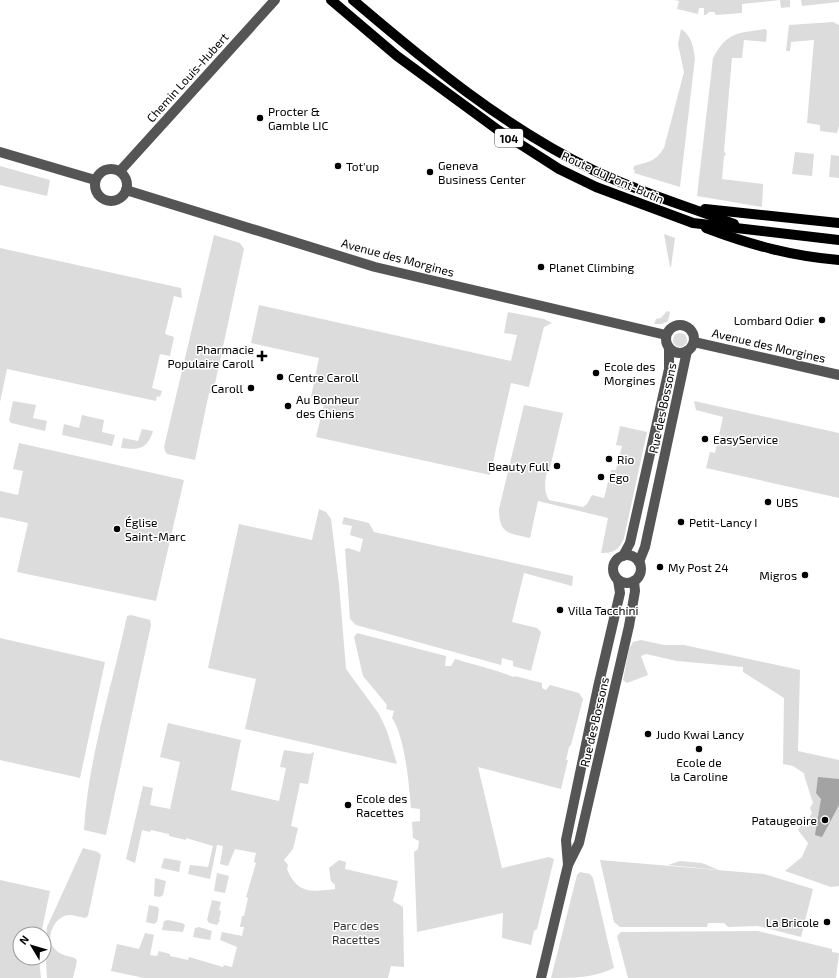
<svg xmlns="http://www.w3.org/2000/svg" width="839" height="978" font-family="'Exo 2',sans-serif">
  <style>
    .green { fill: #dcdcdc }
    .water { fill: #a3a3a3 }
    .lines { fill: none; stroke-linecap: round; stroke-linejoin: round }
    .minor { stroke: #555; stroke-width: 10 }
    .major { stroke: #000; stroke-width: 10 }
    .poi-dot { fill: #000; stroke: #fff; stroke-width: 1.5 }
    .labels { text-anchor: middle; dominant-baseline: central; stroke-width: 3; stroke-linejoin: round; paint-order: stroke }
    .shield { fill: #fff; stroke: #4c4c4c; stroke-width: 1 }
    .shield-label { font-size: 11px; font-weight: bold; fill: #000 }
    .street-label { font-size: 12px; fill: #000; stroke: #fff }
    .poi-label { font-size: 12px; fill: #000; stroke: #fff; text-anchor: start }
    .park-label { font-size: 12px; fill: #333; stroke: #fff }
  </style>
  <rect width="100%" height="100%" fill="#fff"/>
  <!-- green -->
  <g class="green">
    <polygon points="674,0 790,0 790,7 781,8 780,0 742,4 742,13 716,15 714,12 709,12 706,15 704,15 704,8 699,8 698,14 677,9 679,1"/>
    <polygon points="801,0 839,0 839,2 802,6"/>
    <polygon points="833,22 839,25 839,126 837,133 820,131 820,125 807,123 814,40 791,42 790,51 786,51 789,25"/>
    <path d="M681 29C692 36 693 47 695 58L680 187 634 173 635 170 633 169 634 166C649 161 654 163 664 148L684 72 678 44Z"/>
    <path d="M765 29 767 31 766 42 744 40 742 58H732L724 151 726 155 724 156 722 179 763 184 762 207 697 196 713 58C727 32 737 33 765 29Z"/>
    <polygon points="795,152 814,154 812,176 792,174"/>
    <polygon points="831,155 839,156 839,178 829,177"/>
    <polygon points="0,166 50,180 47,196 0,185"/>
    <polygon points="664,234 675,238 671,267 670,267"/>
    <polygon points="214,235 240,243 244,249 213,393 209,393 195,460 167,454 165,451 164,447"/>
    <polygon points="0,248 181,288 182,298 174,296 165,334 174,337 170,356 160,354 152,388 162,391 160,397 157,396 156,401 7,369 0,402"/>
    <polygon points="259,305 511,361 517,335 504,333 508,312 544,319 552,323 544,327 529,387 511,383 490,475 316,437 325,400 311,397 319,358 251,343"/>
    <polygon points="667,311 670,312 668,321 662,324 654,324 656,319 661,318"/>
    <circle cx="680" cy="340" r="7"/>
    <polygon points="13,401 36,405 33,418 47,421 45,431 11,423 9,420"/>
    <polygon points="694,401 839,433 839,498 706,468 710,452 715,453 723,417 696,410"/>
    <path d="M524 405 563 413 550 468H548C545 478 543 491 549 500L583 507 587 504 592 495 604 498 611 470H616L622 446 616 445 620 426 647 432 624 538C619 550 614 553 601 553L608 518 538 501 530 538C508 533 499 534 499 509Z"/>
    <polygon points="82,415 104,420 102,432 115,435 112,446 62,435 64,424 79,428"/>
    <path d="M142 429 153 431C147 450 138 450 121 448L123 438 138 441Z"/>
    <polygon points="19,443 184,480 156,601 17,572 28,523 0,517 0,491 18,495 23,471 13,469"/>
    <polygon points="319,509 326,512 331,519 339,584 346,669 379,714 387,731 397,764 245,729 256,679 208,668 239,524 312,540"/>
    <polygon points="344,517 369,523 374,532 573,576 572,586 524,573 512,622 537,628 541,632 531,671 513,666 513,661 502,658 501,665 356,625 350,619 345,549 348,548 360,552 363,539 350,535 352,526 342,524"/>
    <path d="M131 615 150 620 151 625 106 835 84 830C88 758 112 687 127 616Z"/>
    <path d="M357 633 446 656 445 666H451L455 659 497 671 514 677 515 676 542 683V688L546 690 550 685 579 693 583 699 571 745 569 747 566 760H568L561 789 478 767 502 868 549 857 554 859 537 929 534 931 531 945 502 938 503 913 417 932 414 852 418 849 419 841 413 838 412 822 420 821V809L411 808C409 784 405 737 392 718L394 711 386 709 387 705 363 676 354 637Z"/>
    <polygon points="0,638 105,662 80,778 0,760"/>
    <polygon points="641,640 664,645 684,645 800,670 798,751 839,760 839,886 831,887 785,871 802,857 808,843 798,830 804,820 807,822 812,813 810,808 813,803 804,775 805,774 793,766 783,764 784,698 743,672 743,667 677,661 646,654 641,656 648,675 627,683 623,680 629,649 633,642"/>
    <path d="M168 723 241 740 231 790 279 801 286 768 280 767 284 750 310 754 314 752 308 784 300 783 291 826 298 828 293 849 284 860 288 865 287 869C297 894 312 892 335 889V885L331 881 329 868 339 860 346 862 345 869 398 881 393 901 403 907 404 967 391 966 388 978H144L111 971 117 944 139 949 145 933 154 935 150 955 157 956 159 951 170 954V956L188 960 189 957 223 967 224 965 232 967 237 947 220 940 222 932 242 936 244 927H240L242 916H244L248 898 246 897 256 863 254 862 256 853 235 849 228 866 220 864 223 846 217 845 210 879 188 874 190 865 208 867 213 846 186 838V840L169 836V834L151 830 150 832 142 830 135 863 126 859 143 786 153 788 150 805 170 809 180 762 160 757Z"/>
    <path d="M83 848 98 852 101 855 88 916 85 918C80 917 74 915 69 915 54 916 44 939 55 949 60 955 67 956 75 958L77 961 73 978H47L45 946 47 927Z"/>
    <polygon points="164,858 181,861 179,872 161,868"/>
    <polygon points="600,860 764,874 813,889 801,937 758,926 728,927 724,923 708,923 707,927 620,927 614,922"/>
    <polygon points="680,861 702,863 719,870 668,865"/>
    <path d="M580 872 590 874 593 878 614 968C594 978 573 978 551 978L577 875Z"/>
    <polygon points="217,873 229,876 225,893 214,891"/>
    <polygon points="155,878 166,881 163,895 160,897 154,896"/>
    <polygon points="0,880 50,891 41,934 20,934 20,958 39,958 41,978 0,978"/>
    <polygon points="212,900 221,902 219,910 221,911 219,920 220,920 217,925 209,923 207,920"/>
    <polygon points="149,905 158,907 159,910 157,922 154,924 146,922"/>
    <polygon points="168,920 182,923 185,925 183,932 162,930 164,921"/>
    <polygon points="199,927 212,931 210,940 193,937 195,928"/>
    <polygon points="758,931 832,949 832,952 839,953 836,978 628,978 617,936 621,932"/>
  </g>
  <!-- water -->
  <polygon class="water" points="818,777 839,779 839,805 822,837 815,835 821,799 816,793"/>
  <g class="lines">
    <!-- minor -->
    <g class="minor">
      <polyline points="0,152 95,180"/>
      <circle cx="111" cy="185" r="16"/>
      <polyline points="120,171 275,0"/>
      <polyline points="126,190 375,267 666,335"/>
      <circle cx="680" cy="339" r="14"/>
      <polyline points="694,342 839,375"/>
      <circle cx="627" cy="569" r="14"/>
      <polyline points="623,556 630,543 669,369 669,348"/>
      <polyline points="639,562 645,547 687,351"/>
      <polyline points="568,865 566,840 598,687 620,593 618,580"/>
      <polyline points="541,978 568,865 579,843 629,626 635,591 634,581"/>
    </g>
    <!-- major -->
    <g class="major">
      <polyline points="331,0 397,56 498,130 559,169 596,187 693,223 839,240"/>
      <path d="M353 0C427 63 504 127 593 170 638 192 687 206 734 224"/>
      <polyline points="705,209 839,223"/>
      <path d="M706 228C751 245 791 256 839 260"/>
    </g>
  </g>
  <!-- markers -->
  <g class="poi-dot">
    <circle cx="260" cy="118" r="4"/>
    <circle cx="338" cy="166" r="4"/>
    <circle cx="430" cy="172" r="4"/>
    <circle cx="541" cy="267" r="4"/>
    <circle cx="822" cy="320" r="4"/>
    <path d="M260 350h4v4h4v4h-4v4h-4v-4h-4v-4h4z"/>
    <circle cx="596" cy="373" r="4"/>
    <circle cx="280" cy="377" r="4"/>
    <circle cx="251" cy="388" r="4"/>
    <circle cx="288" cy="406" r="4"/>
    <circle cx="705" cy="439" r="4"/>
    <circle cx="609" cy="459" r="4"/>
    <circle cx="557" cy="466" r="4"/>
    <circle cx="601" cy="477" r="4"/>
    <circle cx="768" cy="502" r="4"/>
    <circle cx="681" cy="522" r="4"/>
    <circle cx="117" cy="529" r="4"/>
    <circle cx="660" cy="567" r="4"/>
    <circle cx="805" cy="575" r="4"/>
    <circle cx="560" cy="610" r="4"/>
    <circle cx="648" cy="734" r="4"/>
    <circle cx="699" cy="749" r="4"/>
    <circle cx="348" cy="805" r="4"/>
    <circle cx="825" cy="820" r="4"/>
    <circle cx="827" cy="922" r="4"/>
  </g>
  <g class="labels">
    <!-- shield labels -->
    <rect class="shield" x="495" y="129" width="28" height="18" rx="3"/>
    <g class="shield-label">
      <text x="509" y="138">104</text>
    </g>
    <!-- street labels -->
    <g class="street-label">
      <text transform="translate(187 77) rotate(-48)">Chemin Louis-Hubert</text>
      <text transform="translate(613 177) rotate(24)">Route du Pont-Butin</text>
      <text transform="translate(398 257) rotate(15)">Avenue des Morgines</text>
      <text transform="translate(769 345) rotate(13)">Avenue des Morgines</text>
      <text transform="translate(662 408) rotate(-78)">Rue des Bossons</text>
      <text transform="translate(594 722) rotate(-77)">Rue des Bossons</text>
    </g>
    <!-- poi labels -->
    <g class="poi-label">
      <text x="268" y="111">Procter &amp;<tspan x="268" dy="14">Gamble LIC</tspan></text>
      <text x="438" y="165">Geneva<tspan x="438" dy="14">Business Center</tspan></text>
      <text x="346" y="166">Tot'up</text>
      <text x="549" y="267">Planet Climbing</text>
      <text x="814" y="320" text-anchor="end">Lombard Odier</text>
      <text x="254" y="349" text-anchor="end">Pharmacie<tspan x="254" dy="14">Populaire Caroll</tspan></text>
      <text x="604" y="366">Ecole des<tspan x="604" dy="14">Morgines</tspan></text>
      <text x="288" y="377">Centre Caroll</text>
      <text x="243" y="388" text-anchor="end">Caroll</text>
      <text x="296" y="399">Au Bonheur<tspan x="296" dy="14">des Chiens</tspan></text>
      <text x="713" y="439">EasyService</text>
      <text x="617" y="459">Rio</text>
      <text x="549" y="466" text-anchor="end">Beauty Full</text>
      <text x="609" y="477">Ego</text>
      <text x="776" y="502">UBS</text>
      <text x="125" y="522">Église<tspan x="125" dy="14">Saint-Marc</tspan></text>
      <text x="689" y="522">Petit-Lancy I</text>
      <text x="668" y="567">My Post 24</text>
      <text x="797" y="575" text-anchor="end">Migros</text>
      <text x="568" y="610">Villa Tacchini</text>
      <text x="656" y="734">Judo Kwai Lancy</text>
      <text x="699" y="762" text-anchor="middle">Ecole de<tspan x="699" dy="14">la Caroline</tspan></text>
      <text x="356" y="798">Ecole des<tspan x="356" dy="14">Racettes</tspan></text>
      <text x="817" y="820" text-anchor="end">Pataugeoire</text>
      <text x="819" y="922" text-anchor="end">La Bricole</text>
    </g>
    <!-- park labels -->
    <g class="park-label">
      <text x="356" y="925">Parc des<tspan x="356" dy="14">Racettes</tspan></text>
    </g>
  </g>
  <!-- north arrow -->
  <g transform="translate(32 946) rotate(308)"><circle r="19" fill="#ffffff" stroke="#999999"/>
  <path d="M0-3L7 15L0 10L-7 15Z" fill="#000000"/>
  <text y="-6" font-size="11" font-weight="bold" text-anchor="middle" fill="#000000">N</text>
  </g>
</svg>
